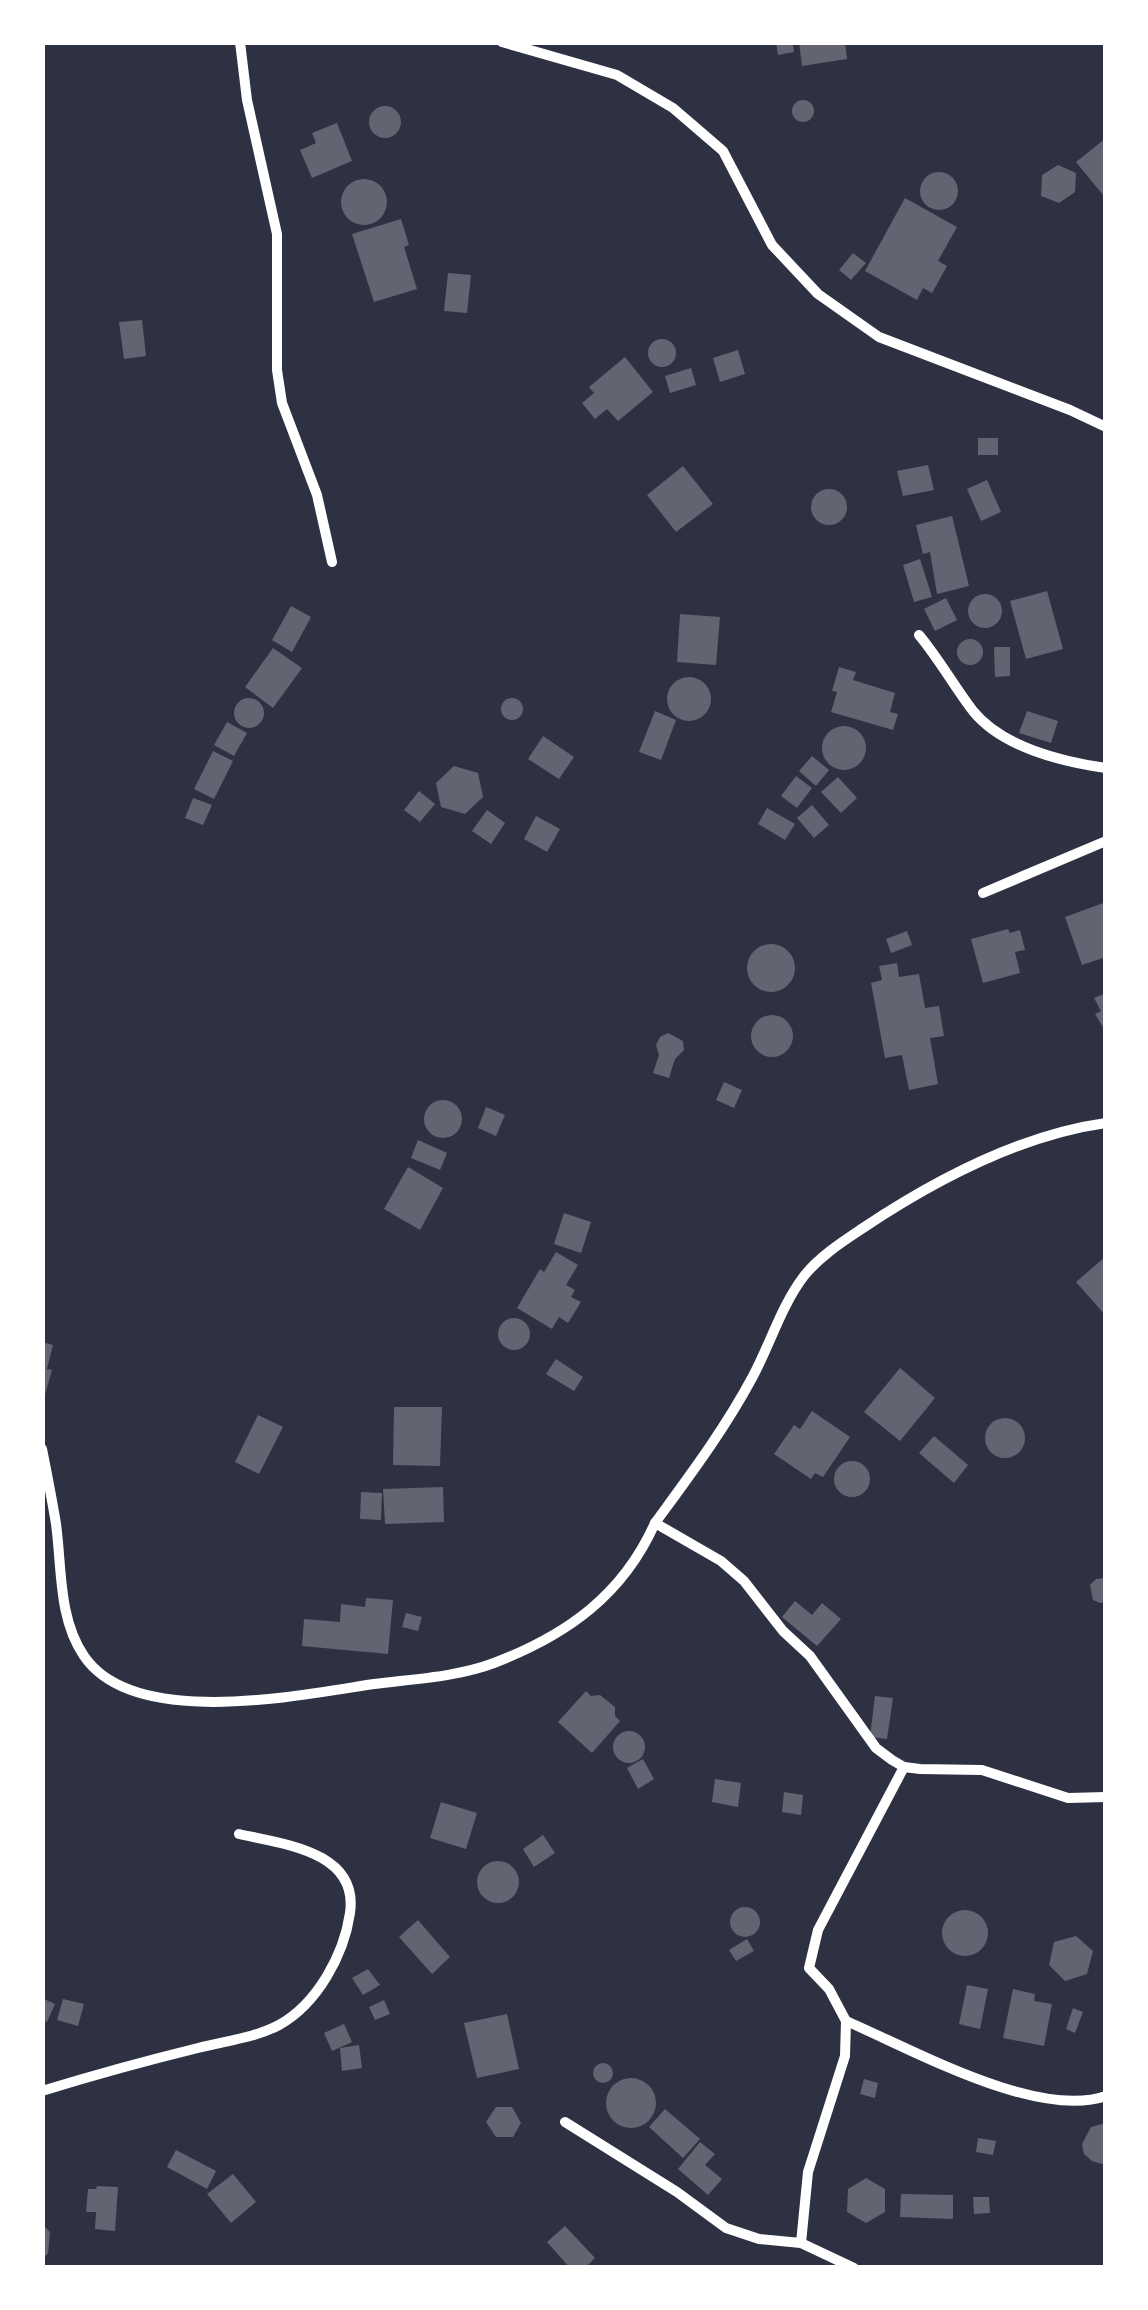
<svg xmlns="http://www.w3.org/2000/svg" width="1148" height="2310" font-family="'Titillium Web',sans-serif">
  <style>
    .building { fill: #626471 }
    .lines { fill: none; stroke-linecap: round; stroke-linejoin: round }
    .minor { stroke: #fff; stroke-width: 10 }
  </style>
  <rect width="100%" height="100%" fill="#2d3142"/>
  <!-- building -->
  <g class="building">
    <polygon points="776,42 793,42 794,52 778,55"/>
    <polygon points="799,42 845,42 847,59 802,66"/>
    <circle cx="803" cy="111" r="11"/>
    <circle cx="385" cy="122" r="16"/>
    <polygon points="337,123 352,161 312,178 300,150 316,143 312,133"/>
    <polygon points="1106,138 1106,193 1103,195 1076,162"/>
    <polygon points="1058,165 1076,173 1075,192 1059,203 1041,196 1042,175"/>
    <circle cx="939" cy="191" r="19"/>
    <circle cx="364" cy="202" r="23"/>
    <polygon points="905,198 957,227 938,261 947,266 932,293 923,288 917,300 865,271"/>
    <polygon points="401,219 409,245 404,247 417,289 374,302 352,234"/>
    <polygon points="853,253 866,263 851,280 839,270"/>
    <polygon points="448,273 471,275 467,313 444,311"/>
    <polygon points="142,320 146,356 124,359 119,322"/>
    <circle cx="662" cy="353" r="14"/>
    <polygon points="738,350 745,374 720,382 713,358"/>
    <polygon points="625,357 653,392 618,421 607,409 595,419 582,403 594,393 589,387"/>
    <polygon points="691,368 696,385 670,393 665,376"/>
    <rect x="978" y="438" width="20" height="17"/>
    <polygon points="928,465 934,490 903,496 897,471"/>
    <polygon points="683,466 713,504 676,532 647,495"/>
    <polygon points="987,480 1001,512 981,521 967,489"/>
    <circle cx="829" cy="507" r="18"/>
    <polygon points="952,516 969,586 937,594 930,552 923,554 916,525"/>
    <polygon points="920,559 932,597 914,602 903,565"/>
    <polygon points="1047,591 1063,649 1026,659 1010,601"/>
    <circle cx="985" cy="611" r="17"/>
    <polygon points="946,598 957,620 935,631 924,609"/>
    <polygon points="291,606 311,617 292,652 272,640"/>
    <polygon points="680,614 720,617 716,665 677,662"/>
    <circle cx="970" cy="652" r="13"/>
    <polygon points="994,647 1010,647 1010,676 995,677"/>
    <polygon points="273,648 302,668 273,708 245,687"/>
    <polygon points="839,667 856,672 853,680 895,693 890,712 898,714 893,730 831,712 837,692 832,691"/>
    <circle cx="689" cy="699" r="22"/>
    <circle cx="512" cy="709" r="11"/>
    <circle cx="249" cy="713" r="15"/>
    <polygon points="655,711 676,720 661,760 639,752"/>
    <polygon points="1027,711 1058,721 1051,743 1019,733"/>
    <polygon points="227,722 247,733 234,756 214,745"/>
    <circle cx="844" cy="748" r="22"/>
    <polygon points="543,736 574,757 559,779 528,759"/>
    <polygon points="213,751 233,761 214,799 194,789"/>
    <polygon points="812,756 829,770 816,786 799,771"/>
    <polygon points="454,766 478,773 483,797 465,814 441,807 436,783"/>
    <polygon points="796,776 812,788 797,808 781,796"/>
    <polygon points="838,777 857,798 841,813 821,792"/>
    <polygon points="419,791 435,804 420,822 404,810"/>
    <polygon points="193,798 212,805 203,825 185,818"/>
    <polygon points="812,805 829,825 814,838 797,818"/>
    <polygon points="767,808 795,824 785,840 758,824"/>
    <polygon points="487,810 505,823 491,844 472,831"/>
    <polygon points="536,816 560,829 547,852 524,839"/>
    <polygon points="1106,902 1106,957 1082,965 1065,917"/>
    <polygon points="1008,929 1010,933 1020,930 1025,950 1015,952 1020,973 983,983 971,939"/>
    <polygon points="907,931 912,945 891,953 886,939"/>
    <circle cx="771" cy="968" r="24"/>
    <polygon points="897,963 899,977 919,974 925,1008 939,1006 944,1036 930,1038 938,1084 909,1090 902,1055 885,1058 871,983 882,980 879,966"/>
    <polygon points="1106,993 1106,1032 1095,1014 1101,1011 1094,998"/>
    <circle cx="772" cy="1036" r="21"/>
    <polygon points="668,1033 683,1041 684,1050 675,1059 669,1078 653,1073 659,1055 656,1045 660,1037"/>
    <polygon points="724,1082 742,1090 734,1108 716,1100"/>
    <circle cx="443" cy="1119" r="19"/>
    <polygon points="486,1107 505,1115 496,1136 478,1128"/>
    <polygon points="418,1140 447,1153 440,1170 411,1158"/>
    <polygon points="408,1167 443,1188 420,1230 384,1209"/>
    <polygon points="564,1213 591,1222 581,1253 554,1244"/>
    <polygon points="556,1252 578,1265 566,1285 575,1290 571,1297 581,1302 568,1323 559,1317 552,1329 517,1308 540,1269 544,1272"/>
    <polygon points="1106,1256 1106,1316 1076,1282"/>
    <circle cx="514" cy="1334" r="16"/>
    <polygon points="42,1342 53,1345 47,1369 52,1370 44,1398"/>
    <polygon points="556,1359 583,1377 574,1391 546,1374"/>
    <polygon points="900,1368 935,1398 900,1441 864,1412"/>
    <polygon points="394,1407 442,1407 440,1466 393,1465"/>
    <polygon points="812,1411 850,1437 823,1477 815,1473 811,1479 774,1454 794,1425 800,1429"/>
    <polygon points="258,1415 283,1427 259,1474 235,1462"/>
    <circle cx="1005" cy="1438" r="20"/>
    <polygon points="934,1436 968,1465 954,1483 919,1453"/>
    <circle cx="852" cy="1479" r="18"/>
    <polygon points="443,1487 444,1522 385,1524 383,1489"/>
    <polygon points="361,1492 382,1493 381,1520 360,1519"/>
    <polygon points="1106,1578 1106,1602 1100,1603 1093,1600 1090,1585 1096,1579"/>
    <polygon points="366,1598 393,1600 388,1654 302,1646 304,1619 340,1622 341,1604 365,1607"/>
    <polygon points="795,1601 812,1615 822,1603 841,1619 817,1646 782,1617"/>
    <polygon points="406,1613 422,1617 418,1631 402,1627"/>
    <polygon points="586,1691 591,1696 600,1695 615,1707 615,1716 620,1721 592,1753 558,1722"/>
    <polygon points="875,1696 893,1698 887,1739 870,1737"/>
    <circle cx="629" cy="1747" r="16"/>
    <polygon points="643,1759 654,1779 638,1789 627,1768"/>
    <polygon points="715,1779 741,1783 738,1807 712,1802"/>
    <polygon points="784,1792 803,1795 801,1815 782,1812"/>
    <polygon points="441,1802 477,1813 466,1849 430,1838"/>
    <polygon points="543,1835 555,1853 534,1867 523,1849"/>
    <circle cx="498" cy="1882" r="21"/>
    <circle cx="745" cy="1922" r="15"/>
    <circle cx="965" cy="1933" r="23"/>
    <polygon points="418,1920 450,1957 432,1974 399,1937"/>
    <polygon points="1076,1936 1093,1951 1087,1974 1065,1981 1049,1965 1054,1942"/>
    <polygon points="747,1939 754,1951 736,1961 729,1950"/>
    <polygon points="368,1969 380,1985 363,1995 352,1978"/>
    <polygon points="967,1985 988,1989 980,2029 959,2024"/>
    <polygon points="1013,1989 1035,1994 1034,2001 1052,2004 1044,2046 1003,2038"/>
    <polygon points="42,1998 55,2004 47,2022 42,2020"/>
    <polygon points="63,1999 84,2004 78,2026 57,2020"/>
    <polygon points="384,2000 390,2014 375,2020 369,2007"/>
    <polygon points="1073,2008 1083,2012 1075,2033 1066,2029"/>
    <polygon points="507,2014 519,2069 477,2078 464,2023"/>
    <polygon points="344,2024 352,2042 332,2051 324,2033"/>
    <polygon points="359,2045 362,2068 342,2071 340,2048"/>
    <circle cx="603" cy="2073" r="10"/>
    <circle cx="631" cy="2103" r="25"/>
    <polygon points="864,2079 878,2083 875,2098 860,2094"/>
    <polygon points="496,2107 512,2107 521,2123 513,2137 496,2137 486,2122"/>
    <polygon points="665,2109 700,2139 683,2158 649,2127"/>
    <polygon points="1102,2124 1106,2125 1106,2163 1102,2164 1092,2161 1084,2154 1082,2144 1091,2127"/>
    <polygon points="978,2138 996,2141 993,2155 976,2152"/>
    <polygon points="700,2142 715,2154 705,2165 722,2179 708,2195 678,2169"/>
    <polygon points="176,2150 216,2171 207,2189 167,2167"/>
    <polygon points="233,2174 256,2202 231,2223 207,2194"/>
    <polygon points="866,2178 885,2189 885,2212 866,2223 847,2212 848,2189"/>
    <polygon points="97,2186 118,2187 115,2231 95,2229 96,2212 86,2212 88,2189 96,2189"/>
    <polygon points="901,2194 953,2195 953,2219 900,2217"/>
    <polygon points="973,2197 989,2197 990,2213 974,2214"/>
    <polygon points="42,2224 50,2232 48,2254 42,2258"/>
    <polygon points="565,2226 595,2258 585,2268 570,2268 547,2242"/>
  </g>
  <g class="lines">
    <!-- minor -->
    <g class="minor">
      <polyline points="240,42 247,100 277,234 277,370 282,403 317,495 332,562"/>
      <polyline points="502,42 617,75 673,108 723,151 772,245 818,294 879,337 1070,410 1106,427"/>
      <path d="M919 635C939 659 954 686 973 711 1002 747 1062 762 1106 768"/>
      <polyline points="983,893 1106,841"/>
      <path d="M1106 1123C1019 1135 935 1180 863 1228 842 1242 820 1256 804 1276 781 1306 770 1345 752 1378 724 1430 690 1475 655 1523L721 1561 744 1581 783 1631 810 1656 876 1748 892 1760 904 1767 920 1769 982 1770 1068 1798 1106 1797"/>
      <path d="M42 1449C47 1474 52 1499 56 1524 62 1567 58 1618 84 1656 134 1730 301 1695 374 1684 413 1679 457 1677 494 1663 567 1635 623 1595 655 1523"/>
      <path d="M846 2021C912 2049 1037 2120 1106 2096"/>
      <path d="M42 2091C94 2075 145 2061 198 2048 224 2041 255 2038 279 2025 317 2004 344 1955 350 1913 359 1851 282 1844 239 1834"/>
      <polyline points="565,2122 677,2192 726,2228 759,2239 801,2243 808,2172 845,2056 846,2021 829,1989 809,1968 818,1930 904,1767"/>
      <polyline points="801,2243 854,2268"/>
    </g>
  </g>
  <!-- border -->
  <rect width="1148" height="2310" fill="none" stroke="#ffffff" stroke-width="90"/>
</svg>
